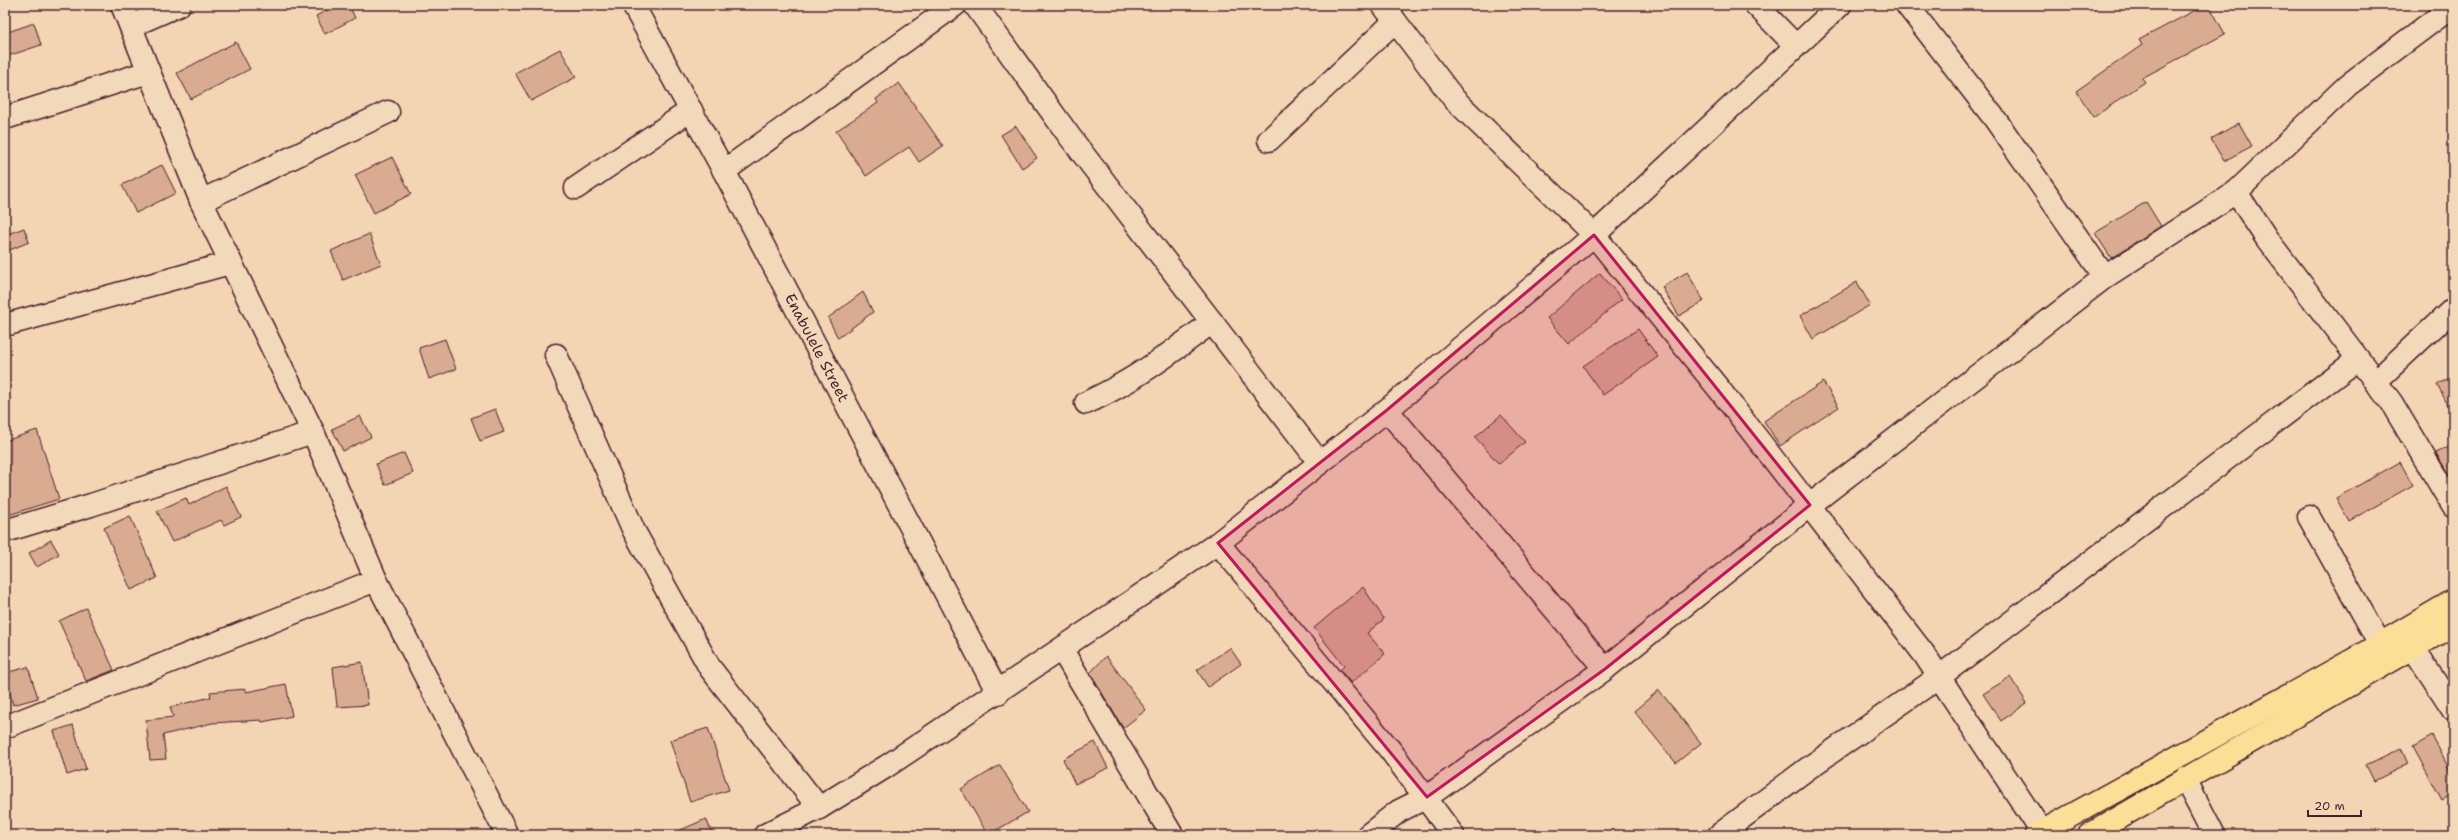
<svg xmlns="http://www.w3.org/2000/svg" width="2458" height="840" font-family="'Shantell Sans',sans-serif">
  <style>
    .building { fill: #d9ac91; stroke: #4a1f2b }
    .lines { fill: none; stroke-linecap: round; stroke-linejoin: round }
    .minor-casing { stroke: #4a1f2b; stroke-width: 25 }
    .highway-casing { stroke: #4a1f2b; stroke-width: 25 }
    .minor { stroke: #f2d9ba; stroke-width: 22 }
    .highway { stroke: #fbdf96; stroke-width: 22 }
    .marked { fill: #c2185b; fill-opacity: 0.2; stroke: #c2185b; stroke-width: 3; stroke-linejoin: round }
    .labels { text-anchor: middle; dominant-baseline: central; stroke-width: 3.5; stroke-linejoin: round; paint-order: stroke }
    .street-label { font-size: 15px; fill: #4a1f2b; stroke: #f2d9ba }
  </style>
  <rect width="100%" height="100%" fill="#f3d4b3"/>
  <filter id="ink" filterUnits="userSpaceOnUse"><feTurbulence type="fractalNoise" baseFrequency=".025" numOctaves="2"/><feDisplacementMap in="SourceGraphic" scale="8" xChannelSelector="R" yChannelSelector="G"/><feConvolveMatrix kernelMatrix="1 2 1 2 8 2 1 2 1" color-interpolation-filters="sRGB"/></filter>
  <g filter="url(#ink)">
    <!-- building -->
    <g class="building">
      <polygon points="337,5 349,5 355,18 325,34 316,16"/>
      <polygon points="2205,5 2209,5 2225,34 2142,78 2145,82 2094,117 2076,91 2142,45 2139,40"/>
      <polygon points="34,23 41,45 8,56 5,46 5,33"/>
      <polygon points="236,42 250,69 191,99 177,73"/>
      <polygon points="560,49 576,77 531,101 515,73"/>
      <polygon points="899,83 943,146 919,162 909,147 866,176 836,131 878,103 876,99"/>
      <polygon points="2239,123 2252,146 2224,161 2211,139"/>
      <polygon points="1016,126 1037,158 1022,168 1001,135"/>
      <polygon points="392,157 411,194 374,213 355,175"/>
      <polygon points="162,165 176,193 136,213 122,185"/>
      <polygon points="2146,202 2161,226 2111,258 2095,233"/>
      <polygon points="24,228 29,242 5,252 5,235"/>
      <polygon points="369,234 381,264 343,280 331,251"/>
      <polygon points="1687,272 1704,301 1679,316 1662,287"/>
      <polygon points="1600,273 1622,299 1569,344 1547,318"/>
      <polygon points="1857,282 1870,305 1813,339 1800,316"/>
      <polygon points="863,292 873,312 838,338 828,318"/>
      <polygon points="1638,329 1658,357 1603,395 1583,366"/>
      <polygon points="445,339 456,369 429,379 419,348"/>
      <polygon points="2453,376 2453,414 2437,385"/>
      <polygon points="1823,382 1839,407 1780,446 1764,421"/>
      <polygon points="495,409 504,432 480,441 471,418"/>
      <polygon points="1501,415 1525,442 1499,464 1475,437"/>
      <polygon points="360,416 371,437 343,451 332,429"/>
      <polygon points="37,430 59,499 5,516 5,441"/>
      <polygon points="2453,445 2453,482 2436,453"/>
      <polygon points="404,453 413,473 385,485 376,464"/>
      <polygon points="2400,462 2413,485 2349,521 2336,498"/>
      <polygon points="226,486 241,517 224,525 221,520 172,542 157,511 186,498 189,505"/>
      <polygon points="130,516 157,578 131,590 104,528"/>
      <polygon points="51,540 59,554 37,567 29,553"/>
      <polygon points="1363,587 1384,619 1367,633 1385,654 1351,683 1340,670 1344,666 1314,628"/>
      <polygon points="86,608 114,670 86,681 59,621"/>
      <polygon points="1230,648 1241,664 1208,687 1197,670"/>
      <polygon points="1106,656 1146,710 1123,728 1090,673"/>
      <polygon points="362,662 368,705 337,707 333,667"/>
      <polygon points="28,667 38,698 13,705 5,673"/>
      <polygon points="2010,677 2027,703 2001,721 1983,694"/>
      <polygon points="286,684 292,716 262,722 261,720 212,723 163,735 166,759 150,760 146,720 173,717 170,707 211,697 210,692 246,689 246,692"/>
      <polygon points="1659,690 1701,743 1676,763 1634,711"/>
      <polygon points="73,725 86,769 67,775 54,731"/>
      <polygon points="708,728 729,790 690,802 670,740"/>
      <polygon points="2432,736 2453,775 2453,794 2442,800 2413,747"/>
      <polygon points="1095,742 1108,768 1075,784 1063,759"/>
      <polygon points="2401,748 2408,764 2374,781 2366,765"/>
      <polygon points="1000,765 1028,812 988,835 961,789"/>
      <polygon points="706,819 713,835 669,835"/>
    </g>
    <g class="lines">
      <!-- minor casing -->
      <g class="minor-casing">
        <g id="minor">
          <polyline points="122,5 201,201 313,432 376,580 507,835"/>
          <path id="s1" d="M633 5 724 171 998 693"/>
          <polyline points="975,5 1070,137 1320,463"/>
          <polyline points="1383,5 1454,99 1594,235 1719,389 1924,654 2042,832"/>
          <polyline points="1756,5 1795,45"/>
          <polyline points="1907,5 1995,119 2105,277"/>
          <polyline points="131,26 179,5"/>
          <polyline points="5,118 148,72"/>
          <polyline points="1269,140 1395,21"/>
          <polyline points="724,171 955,5"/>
          <polyline points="576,188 691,110"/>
          <polyline points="2236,192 2348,85 2453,6"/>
          <polyline points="201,201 388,112"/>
          <polyline points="5,325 230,263"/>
          <polyline points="556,355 634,531 710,668 819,808"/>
          <polyline points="2375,382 2453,309"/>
          <path d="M1086 403C1132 382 1171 353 1212 322"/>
          <polyline points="2309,517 2380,644"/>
          <polyline points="5,531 91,505 313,432"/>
          <polyline points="1218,543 1391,751 1453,835"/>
          <polyline points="2413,648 2453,709"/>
          <polyline points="1062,650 1172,835"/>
          <polyline points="1605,669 1810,505 2105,277 2236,192 2267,239 2391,402 2453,506"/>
          <polyline points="5,727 376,580"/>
          <polyline points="2185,779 2214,835"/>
          <polyline points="765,835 819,808 887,766 1218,543 1387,410 1594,235 1840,5"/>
          <polyline points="1368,835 1399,811 1427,797 1605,669 1387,410"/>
          <polyline points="1719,835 1807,769 1939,677 2358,359"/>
        </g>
      </g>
      <!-- highway casing -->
      <g class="highway-casing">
        <g id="highway">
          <polyline points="2036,835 2351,661 2453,601"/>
          <polyline points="2089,835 2453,625"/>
        </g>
      </g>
      <!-- minor -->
      <use href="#minor" class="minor"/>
      <!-- highway -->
      <use href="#highway" class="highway"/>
    </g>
  </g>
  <!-- marked area -->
  <path class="marked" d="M1594 235 1810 505 1605 669 1427 797 1218 543 1387 410Z"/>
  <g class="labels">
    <!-- street labels -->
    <g class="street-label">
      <text stroke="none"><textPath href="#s1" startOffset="389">Enabulele Street</textPath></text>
    </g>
  </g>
  <!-- margin -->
  <rect width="2458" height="840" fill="none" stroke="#f2d9ba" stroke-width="20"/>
  <rect x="10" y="10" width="2438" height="820" fill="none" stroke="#4a1f2b" stroke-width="1.5" filter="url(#ink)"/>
  <!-- scale -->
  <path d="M2308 810v6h53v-6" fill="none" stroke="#4a1f2b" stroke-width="2"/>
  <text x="2314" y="810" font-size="12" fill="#4a1f2b" stroke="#f2d9ba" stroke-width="3" paint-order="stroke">20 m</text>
</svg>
